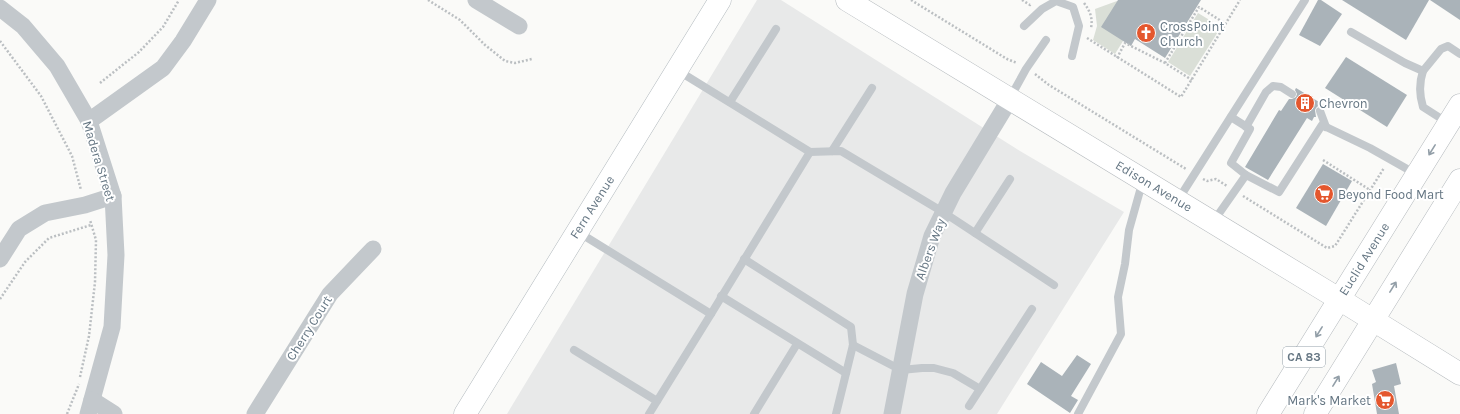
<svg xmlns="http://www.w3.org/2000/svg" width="1460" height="414" font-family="Karla,sans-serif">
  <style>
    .built { fill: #e8e9e9 }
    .green { fill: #dadfd7 }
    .building { fill: #aab3b9 }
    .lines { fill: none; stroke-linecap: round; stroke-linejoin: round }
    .secondary-casing { stroke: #b3babf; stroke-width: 23 }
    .primary-casing { stroke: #b5babe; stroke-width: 23 }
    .path { stroke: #bbbfc2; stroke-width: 2.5; stroke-dasharray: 2 2; stroke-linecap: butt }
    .lane { stroke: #c3c8cc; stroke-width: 8 }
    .street { stroke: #c3c8cc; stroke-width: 17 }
    .secondary { stroke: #fff; stroke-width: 22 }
    .primary { stroke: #fff; stroke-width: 22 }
    .oneway { stroke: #939fa8 }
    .labels { text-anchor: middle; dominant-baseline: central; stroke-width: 4; stroke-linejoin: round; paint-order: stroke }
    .shield { fill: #fff; stroke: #939fa8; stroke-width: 1 }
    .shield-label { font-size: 12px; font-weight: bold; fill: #657683 }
    .poi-label { font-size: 13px; fill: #657683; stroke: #fff; text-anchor: start }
    .street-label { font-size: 13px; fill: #657683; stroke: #fff }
  </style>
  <rect width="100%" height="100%" fill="#fafaf8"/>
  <!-- built -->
  <polygon class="built" points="757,0 781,0 1020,151 1124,212 997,414 507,414"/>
  <!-- green -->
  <g class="green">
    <polygon points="1117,1 1123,41 1115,54 1093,40 1097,26 1095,9"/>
    <polygon points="1198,13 1221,27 1190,76 1168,62"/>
  </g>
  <!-- building -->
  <g class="building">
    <polygon points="1118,0 1201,0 1165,58 1135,39 1131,46 1101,27"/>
    <polygon points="1318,0 1321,0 1342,14 1320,46 1299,35"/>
    <polygon points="1342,0 1429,0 1406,40"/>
    <polygon points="1430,0 1460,0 1460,20"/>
    <polygon points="1346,57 1407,95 1387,127 1325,88"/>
    <polygon points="1296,88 1324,105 1323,107 1318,106 1316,108 1315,110 1316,117 1314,117 1312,121 1307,118 1268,180 1245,167 1279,110 1281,111 1289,99 1292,99 1296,97 1297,94 1295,90"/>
    <polygon points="1323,164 1352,181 1326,226 1296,208"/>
    <polygon points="1077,355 1091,364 1071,396 1078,400 1070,413 1027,384 1041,362 1062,376"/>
    <polygon points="1396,363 1401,384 1394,386 1399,414 1377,414 1372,384 1376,382 1372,370"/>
  </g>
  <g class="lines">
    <!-- secondary casing -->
    <g class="secondary-casing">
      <polyline id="secondary" points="465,414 720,0"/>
    </g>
    <!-- primary casing -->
    <g class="primary-casing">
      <g id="primary">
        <polyline points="847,0 1339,299 1460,374"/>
        <polyline points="1268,414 1460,105"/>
        <polyline points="1315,414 1460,180"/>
      </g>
    </g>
    <!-- path -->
    <g class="path">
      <polyline points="428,0 460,20 485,45 505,61 515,63 532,59"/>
      <polyline points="911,0 1007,59 1017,63"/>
      <polyline points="1022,0 1030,5 1031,4"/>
      <path d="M1084 3C1090 11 1093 18 1091 28"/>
      <polyline points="1087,38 1181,97 1240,0"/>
      <polyline points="0,41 41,96 72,156 81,190"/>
      <polyline points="1117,58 1125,43 1165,63 1192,80"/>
      <polyline points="1165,63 1199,7 1226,24"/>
      <polyline points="1035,74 1049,85 1186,169"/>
      <polyline points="100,83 139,52 163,27 179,0"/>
      <polyline points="1323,160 1370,190"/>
      <polyline points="1203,179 1207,181 1216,179 1227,186"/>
      <polyline points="1243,196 1327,248 1335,246 1384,168"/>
      <polyline points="0,299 25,262 49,238 91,225"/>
      <polyline points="80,377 89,336 95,282 96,240 90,220"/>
      <polyline points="67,414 79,384"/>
    </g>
    <!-- lane -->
    <g class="lane">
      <polyline points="1024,26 1042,9 1056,1 1073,7 1079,26 1072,56"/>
      <polyline points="1351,32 1405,63 1423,71 1441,49 1448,46 1460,54"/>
      <path d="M1423 71C1419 83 1419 94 1423 107L1448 123"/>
      <polyline points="1010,98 1026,69 1046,40"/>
      <polyline points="730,102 776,29"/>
      <polyline points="1320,111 1326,127"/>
      <polyline points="1231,117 1250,129 1231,163 1246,175"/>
      <polyline points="1246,127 1266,92 1273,86 1281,87 1292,94"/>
      <polyline points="832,151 872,88"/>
      <polyline points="810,152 841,151 943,212 1054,285"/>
      <polyline points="1178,200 1305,0"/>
      <polyline points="1213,222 1246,175 1279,192 1322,125 1370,148 1416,174"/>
      <polyline points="578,232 711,314 810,152 677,70"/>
      <polyline points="975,233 1010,179"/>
      <polyline points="744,259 851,327 853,345 836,414"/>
      <polyline points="721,296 846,373"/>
      <polyline points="853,345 901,370 922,368 934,368 953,373 980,389"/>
      <polyline points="574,350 657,401"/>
      <polyline points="969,406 1032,309"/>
      <polyline points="649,414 711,314"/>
      <polyline points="754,414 797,344"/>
      <polyline points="1078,414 1121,334 1118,297 1125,264 1129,230 1143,180"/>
    </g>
    <!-- street -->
    <g class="street">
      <polyline points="476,0 519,26"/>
      <polyline points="0,8 23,26 57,66 89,121 113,196 116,255 112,327 88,414"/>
      <polyline points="89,121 163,68 183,41 208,0"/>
      <polyline points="0,259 19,229 45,213 85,205 113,196"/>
      <polyline points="92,400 114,414"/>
      <polyline points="255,414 330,294 373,249"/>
      <polyline points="892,414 915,294 932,236 953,193 1010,99"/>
    </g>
    <!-- secondary -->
    <use href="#secondary" class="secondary"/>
    <!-- primary -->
    <use href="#primary" class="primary"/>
  </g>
  <!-- one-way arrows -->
  <defs><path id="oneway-shaft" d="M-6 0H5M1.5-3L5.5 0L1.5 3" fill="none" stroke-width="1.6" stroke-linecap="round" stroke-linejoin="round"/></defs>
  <g class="oneway">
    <use href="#oneway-shaft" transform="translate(1432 150) rotate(122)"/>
    <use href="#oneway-shaft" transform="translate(1393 287) rotate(-58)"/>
    <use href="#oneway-shaft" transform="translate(1319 332) rotate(122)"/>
    <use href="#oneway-shaft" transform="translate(1336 381) rotate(-58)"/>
  </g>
  <!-- icons -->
  <defs>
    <g id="church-disc" transform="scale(1)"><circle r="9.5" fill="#e4572e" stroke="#fff"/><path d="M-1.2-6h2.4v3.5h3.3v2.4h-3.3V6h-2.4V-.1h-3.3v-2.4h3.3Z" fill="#fff"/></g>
    <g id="building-disc" transform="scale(1)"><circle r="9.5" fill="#e4572e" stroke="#fff"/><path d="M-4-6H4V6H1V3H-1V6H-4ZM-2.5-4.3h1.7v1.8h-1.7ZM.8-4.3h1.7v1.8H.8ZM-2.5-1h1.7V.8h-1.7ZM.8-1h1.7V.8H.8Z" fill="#fff"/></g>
    <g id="supermarket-disc" transform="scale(1)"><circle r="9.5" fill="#e4572e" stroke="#fff"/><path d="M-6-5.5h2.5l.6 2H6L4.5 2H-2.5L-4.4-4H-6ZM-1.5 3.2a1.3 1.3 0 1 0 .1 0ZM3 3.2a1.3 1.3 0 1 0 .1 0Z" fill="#fff"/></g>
  </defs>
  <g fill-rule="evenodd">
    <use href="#church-disc" x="1146" y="33"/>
    <use href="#building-disc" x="1305" y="103"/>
    <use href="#supermarket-disc" x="1324" y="194"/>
    <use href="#supermarket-disc" x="1385" y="400"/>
  </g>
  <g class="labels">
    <!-- shield labels -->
    <rect class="shield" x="1283" y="347" width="42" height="20" rx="3"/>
    <g class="shield-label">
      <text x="1304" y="357">CA 83</text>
    </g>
    <!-- poi labels -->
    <g class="poi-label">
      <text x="1160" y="26">CrossPoint<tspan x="1160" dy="15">Church</tspan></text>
      <text x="1319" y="103">Chevron</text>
      <text x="1338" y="194">Beyond Food Mart</text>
      <text x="1371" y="400" text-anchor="end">Mark's Market</text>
    </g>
    <!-- street labels -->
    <g class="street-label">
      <text transform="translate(99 161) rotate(73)">Madera Street</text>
      <text transform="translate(1154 186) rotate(31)">Edison Avenue</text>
      <text transform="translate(592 207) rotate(-58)">Fern Avenue</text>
      <text transform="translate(930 249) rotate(-70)">Albers Way</text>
      <text transform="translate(1364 259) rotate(-58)">Euclid Avenue</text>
      <text transform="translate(309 328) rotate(-58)">Cherry Court</text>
    </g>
  </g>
</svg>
